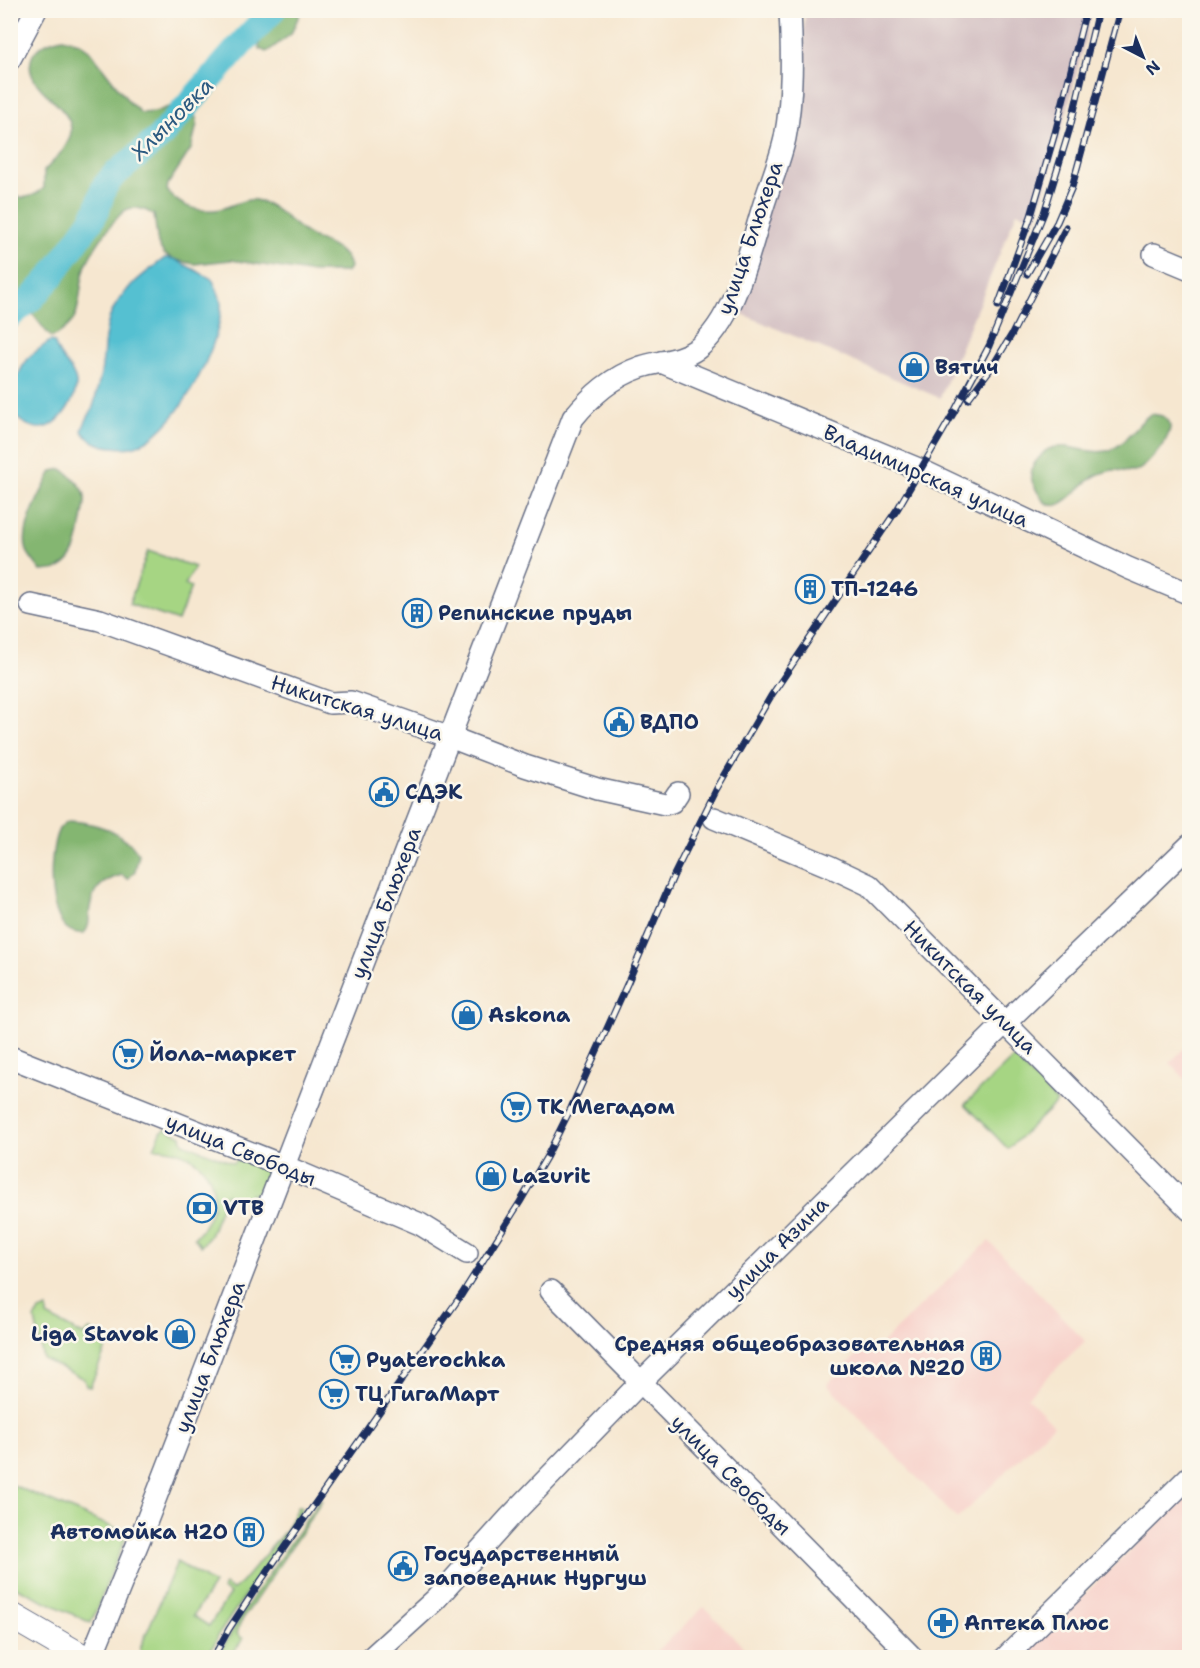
<svg xmlns="http://www.w3.org/2000/svg" width="1200" height="1668" font-family="'Shantell Sans',sans-serif">
  <style>
    .built { fill: #f7d0c9 }
    .industrial { fill: #d2bec1 }
    .green { fill: #a6d583; stroke: #608270; stroke-width: 1.5 }
    .forest { fill: #84b671; stroke: #507268; stroke-width: 1.5 }
    .water { fill: #55c0d1; stroke: #387898; stroke-width: 1.5 }
    .lines { fill: none; stroke-linecap: round; stroke-linejoin: round }
    .river { stroke: #55c0d1; stroke-width: 26 }
    .minor-casing { stroke: #686f86; stroke-width: 24 }
    .major-casing { stroke: #686f86; stroke-width: 28 }
    .minor { stroke: #fff; stroke-width: 21 }
    .major { stroke: #fff; stroke-width: 26 }
    .rail-casing { stroke: #1b2f5e; stroke-width: 7 }
    .rail { stroke: #fbf7ec; stroke-width: 4.5; stroke-dasharray: 14; stroke-linecap: butt }
    .labels { text-anchor: middle; dominant-baseline: central; stroke-width: 5; stroke-linejoin: round; paint-order: stroke }
    .street-label { font-size: 21px; fill: #1b2f5e; stroke: #fbf7ec }
    .poi-label { font-size: 21px; font-weight: bold; fill: #1b2f5e; stroke: #fbf7ec; text-anchor: start }
    .water-label { font-size: 22px; font-style: italic; fill: #2c5a80; stroke: #fbf7ec }
  </style>
  <rect width="100%" height="100%" fill="#fbf7ec"/>
  <filter id="ink" filterUnits="userSpaceOnUse"><feTurbulence type="fractalNoise" baseFrequency=".0167" numOctaves="2"/><feDisplacementMap in="SourceGraphic" scale="12" xChannelSelector="R" yChannelSelector="G"/><feConvolveMatrix kernelMatrix="1 2 1 2 8 2 1 2 1" color-interpolation-filters="sRGB"/></filter>
  <filter id="wash" filterUnits="userSpaceOnUse"><feTurbulence type="fractalNoise" baseFrequency=".008" numOctaves="4" result="noise"/><feDisplacementMap in="SourceGraphic" scale="24" xChannelSelector="R" yChannelSelector="G"/><feGaussianBlur stdDeviation="1.35" result="paint"/><feColorMatrix in="noise" values="0 0 0 0 0 0 0 0 0 0 0 0 0 0 0 0 0 1.4 0 .05"/><feComposite in="paint" operator="in"/></filter>
  <g filter="url(#wash)">
    <rect width="100%" height="100%" fill="#f6e7d0"/>
    <!-- built -->
    <g class="built">
      <polygon points="1189,1043 1189,1083 1170,1063"/>
      <polygon points="989,1241 1085,1341 1027,1397 1054,1425 957,1519 827,1384 868,1344 880,1345"/>
      <polygon points="1189,1493 1189,1657 1020,1657"/>
      <polygon points="704,1607 753,1657 650,1657"/>
    </g>
    <!-- industrial -->
    <polygon class="industrial" points="805,11 1092,11 1063,127 1036,219 1017,212 940,398 740,313 802,81"/>
    <!-- green -->
    <g class="green">
      <polygon points="148,551 195,567 185,585 191,587 178,621 129,604"/>
      <polygon points="1014,1057 1057,1102 1008,1149 965,1104"/>
      <path d="M166 1128 181 1136 183 1143 233 1163 241 1156 269 1171 262 1196 250 1194 247 1201 226 1194 210 1236 201 1246 194 1238C234 1199 209 1148 154 1148L161 1132Z"/>
      <polygon points="47,1308 47,1316 83,1335 90,1330 106,1340 107,1346 90,1387 86,1386 84,1379 43,1359 35,1319 39,1311"/>
      <polygon points="10,1484 124,1532 125,1539 91,1623 11,1585"/>
      <polygon points="320,1500 322,1501 240,1623 237,1634 243,1639 230,1657 217,1657 247,1606"/>
      <polygon points="298,1506 302,1508 295,1521 219,1634 208,1657 140,1657 141,1646 177,1562 214,1584 193,1616 209,1626 230,1594 222,1589 225,1585 232,1590 241,1583 285,1531"/>
    </g>
    <!-- forest -->
    <g class="forest">
      <path d="M284 11H301L291 34 267 52 259 49C258 36 274 18 284 11Z"/>
      <path d="M63 38 79 43 89 50 129 102 141 113 155 112 182 102 187 104 195 112 197 124 191 149 168 184 167 190C177 205 196 212 215 210 228 209 242 198 255 200 276 203 293 227 312 237 323 243 336 246 344 255 347 258 349 263 350 267L347 272H308L231 260 194 264 175 260 164 254 158 244 154 215C146 210 138 206 128 209 117 213 88 256 85 268 80 283 81 302 75 317 71 325 59 335 51 337 39 325 30 302 11 304L10 195C24 200 33 197 44 188V171C54 160 69 147 71 132 74 104 20 89 32 57 37 45 52 40 63 38Z"/>
      <path d="M1151 414C1155 415 1161 415 1164 417 1184 427 1148 465 1137 471 1131 474 1122 470 1115 470 1110 470 1102 473 1097 475 1080 482 1057 524 1040 496 1036 489 1031 483 1031 475 1031 469 1033 464 1038 459 1040 457 1044 451 1047 450 1066 440 1090 457 1110 450 1127 444 1136 423 1151 414Z"/>
      <path d="M62 469C71 476 79 482 84 492 87 501 84 507 83 515 79 534 79 558 59 568 55 571 46 570 41 571 37 565 30 558 27 551 19 528 42 492 52 471Z"/>
      <path d="M68 821C94 822 124 831 139 854L135 871 128 879 122 875C99 881 91 892 89 915 89 923 89 928 84 933 44 938 48 854 58 831 60 826 64 824 68 821Z"/>
    </g>
    <!-- water -->
    <g class="water">
      <path d="M165 258 174 259 212 279C216 287 221 296 221 305 222 345 174 438 132 447 126 448 119 448 113 447 100 446 90 442 82 431 84 423 88 417 92 410 96 400 97 388 100 378 104 361 103 344 107 327 113 296 141 276 165 258Z"/>
      <path d="M50 341 54 342C56 346 57 350 60 355 65 363 75 372 76 382 77 391 72 402 67 409 50 435 31 433 11 412V388L23 366 30 356Z"/>
    </g>
    <g class="lines">
      <!-- river -->
      <polyline class="river" points="10,316 31,299 51,277 91,221 97,210 104,187 113,176 159,138 243,42 273,10"/>
    </g>
  </g>
  <g filter="url(#ink)">
    <g class="lines">
      <!-- minor casing -->
      <g class="minor-casing">
        <g id="minor">
          <polyline points="10,59 36,10"/>
          <polyline points="1154,254 1190,269"/>
          <polyline points="661,362 921,470 1128,568 1190,594"/>
          <polyline points="31,605 100,620 330,703 351,702 450,737 525,766 597,789 665,804 672,802 678,793"/>
          <polyline points="714,818 831,867 869,885 1190,1210"/>
          <polyline points="10,1057 284,1166 420,1224 467,1253"/>
          <polyline points="551,1291 913,1658"/>
          <path d="M91 1658 144 1528 573 418C592 395 612 377 641 367 660 361 680 361 697 349 735 320 749 252 763 207 770 184 780 161 785 138 793 97 792 52 790 10"/>
          <polyline points="371,1658 436,1599 510,1517 640,1383 1006,1022 1190,845"/>
          <polyline points="1005,1658 1190,1476"/>
        </g>
      </g>
      <!-- major casing -->
      <g class="major-casing">
        <polyline id="major" points="10,1615 84,1658"/>
      </g>
      <!-- minor -->
      <use href="#minor" class="minor"/>
      <!-- major -->
      <use href="#major" class="major"/>
      <!-- rail casing -->
      <g class="rail-casing">
        <g id="rail">
          <polyline points="1027,274 1057,222 1072,187 1120,10"/>
          <polyline points="998,306 1031,216 1055,133 1086,10"/>
          <polyline points="968,399 992,367 1012,334 1066,227"/>
          <polyline points="213,1658 229,1629 260,1582 462,1294 520,1202 547,1156 571,1108 628,982 673,877 716,790 771,696 898,508 953,414 989,346 1044,213 1070,128 1098,10"/>
        </g>
      </g>
      <!-- rail -->
      <use href="#rail" class="rail"/>
    </g>
  </g>
  <!-- icons -->
  <defs>
    <g id="shop-ring" transform="scale(1.5)"><circle r="9.5" fill="#fbf7ec" stroke="#1f6fb2" stroke-width="1.5"/><path d="M-5-2.5h2.3a2.7 3.5 0 0 1 5.4 0H5L5.5 6h-11ZM-1.5-2.5h3a1.5 2.3 0 0 0-3 0Z" fill="#1f6fb2"/></g>
    <g id="building-ring" transform="scale(1.5)"><circle r="9.5" fill="#fbf7ec" stroke="#1f6fb2" stroke-width="1.5"/><path d="M-4-6H4V6H1V3H-1V6H-4ZM-2.5-4.3h1.7v1.8h-1.7ZM.8-4.3h1.7v1.8H.8ZM-2.5-1h1.7V.8h-1.7ZM.8-1h1.7V.8H.8Z" fill="#1f6fb2"/></g>
    <g id="civic-ring" transform="scale(1.5)"><circle r="9.5" fill="#fbf7ec" stroke="#1f6fb2" stroke-width="1.5"/><path d="M-.6-6.5H3V-4.5H.6V-3L4-1V1h2V6H-6V1h2V-1L-.6-3ZM-1.2 2.5V6h2.4V2.5Z" fill="#1f6fb2"/></g>
    <g id="supermarket-ring" transform="scale(1.5)"><circle r="9.5" fill="#fbf7ec" stroke="#1f6fb2" stroke-width="1.5"/><path d="M-6-5.5h2.5l.6 2H6L4.5 2H-2.5L-4.4-4H-6ZM-1.5 3.2a1.3 1.3 0 1 0 .1 0ZM3 3.2a1.3 1.3 0 1 0 .1 0Z" fill="#1f6fb2"/></g>
    <g id="bank-ring" transform="scale(1.5)"><circle r="9.5" fill="#fbf7ec" stroke="#1f6fb2" stroke-width="1.5"/><path d="M-6-4H6V4H-6ZM0-2.3a2.3 2.3 0 1 0 0 4.6a2.3 2.3 0 1 0 0-4.6Z" fill="#1f6fb2"/></g>
    <g id="pharmacy-ring" transform="scale(1.5)"><circle r="9.5" fill="#fbf7ec" stroke="#1f6fb2" stroke-width="1.5"/><path d="M-2-6h4v4h4v4h-4v4h-4v-4h-4v-4h4Z" fill="#1f6fb2"/></g>
  </defs>
  <g fill-rule="evenodd">
    <use href="#shop-ring" x="914" y="367"/>
    <use href="#building-ring" x="810" y="589"/>
    <use href="#building-ring" x="417" y="613"/>
    <use href="#civic-ring" x="619" y="722"/>
    <use href="#civic-ring" x="384" y="792"/>
    <use href="#shop-ring" x="467" y="1015"/>
    <use href="#supermarket-ring" x="128" y="1054"/>
    <use href="#supermarket-ring" x="516" y="1107"/>
    <use href="#shop-ring" x="491" y="1176"/>
    <use href="#bank-ring" x="202" y="1208"/>
    <use href="#shop-ring" x="180" y="1334"/>
    <use href="#building-ring" x="986" y="1356"/>
    <use href="#supermarket-ring" x="345" y="1360"/>
    <use href="#supermarket-ring" x="334" y="1394"/>
    <use href="#building-ring" x="249" y="1532"/>
    <use href="#civic-ring" x="403" y="1566"/>
    <use href="#pharmacy-ring" x="943" y="1623"/>
  </g>
  <g class="labels">
    <!-- street labels -->
    <g class="street-label">
      <text transform="translate(750 238) rotate(-71)">улица Блюхера</text>
      <text transform="translate(926 476) rotate(24)">Владимирская улица</text>
      <text transform="translate(357 708) rotate(17)">Никитская улица</text>
      <text transform="translate(386 903) rotate(-69)">улица Блюхера</text>
      <text transform="translate(970 987) rotate(45)">Никитская улица</text>
      <text transform="translate(241 1150) rotate(22)">улица Свободы</text>
      <text transform="translate(777 1248) rotate(-45)">улица Азина</text>
      <text transform="translate(210 1357) rotate(-69)">улица Блюхера</text>
      <text transform="translate(731 1475) rotate(45)">улица Свободы</text>
    </g>
    <!-- poi labels -->
    <g class="poi-label">
      <text x="935" y="367">Вятич</text>
      <text x="831" y="589">ТП-1246</text>
      <text x="438" y="613">Репинские пруды</text>
      <text x="640" y="722">ВДПО</text>
      <text x="405" y="792">СДЭК</text>
      <text x="488" y="1015">Askona</text>
      <text x="149" y="1054">Йола-маркет</text>
      <text x="537" y="1107">ТК Мегадом</text>
      <text x="512" y="1176">Lazurit</text>
      <text x="223" y="1208">VTB</text>
      <text x="159" y="1334" text-anchor="end">Liga Stavok</text>
      <text x="965" y="1344" text-anchor="end">Средняя общеобразовательная<tspan x="965" dy="24">школа №20</tspan></text>
      <text x="366" y="1360">Pyaterochka</text>
      <text x="355" y="1394">ТЦ ГигаМарт</text>
      <text x="228" y="1532" text-anchor="end">Автомойка H2O</text>
      <text x="424" y="1554">Государственный<tspan x="424" dy="24">заповедник Нургуш</tspan></text>
      <text x="964" y="1623">Аптека Плюс</text>
    </g>
    <!-- water labels -->
    <g class="water-label">
      <text transform="translate(172 119) rotate(-45)">Хлыновка</text>
    </g>
  </g>
  <!-- margin -->
  <rect width="1200" height="1668" fill="none" stroke="#fbf7ec" stroke-width="36"/>
  <!-- north arrow -->
  <g transform="translate(1143 57) rotate(138)" stroke="#fbf7ec" stroke-width="4.5" paint-order="stroke">
  <path d="M0-4.5L10 22L0 15L-10 22Z" fill="#1b2f5e"/>
  <text y="-9" font-size="16" font-weight="bold" text-anchor="middle" fill="#1b2f5e">N</text>
  </g>
</svg>
